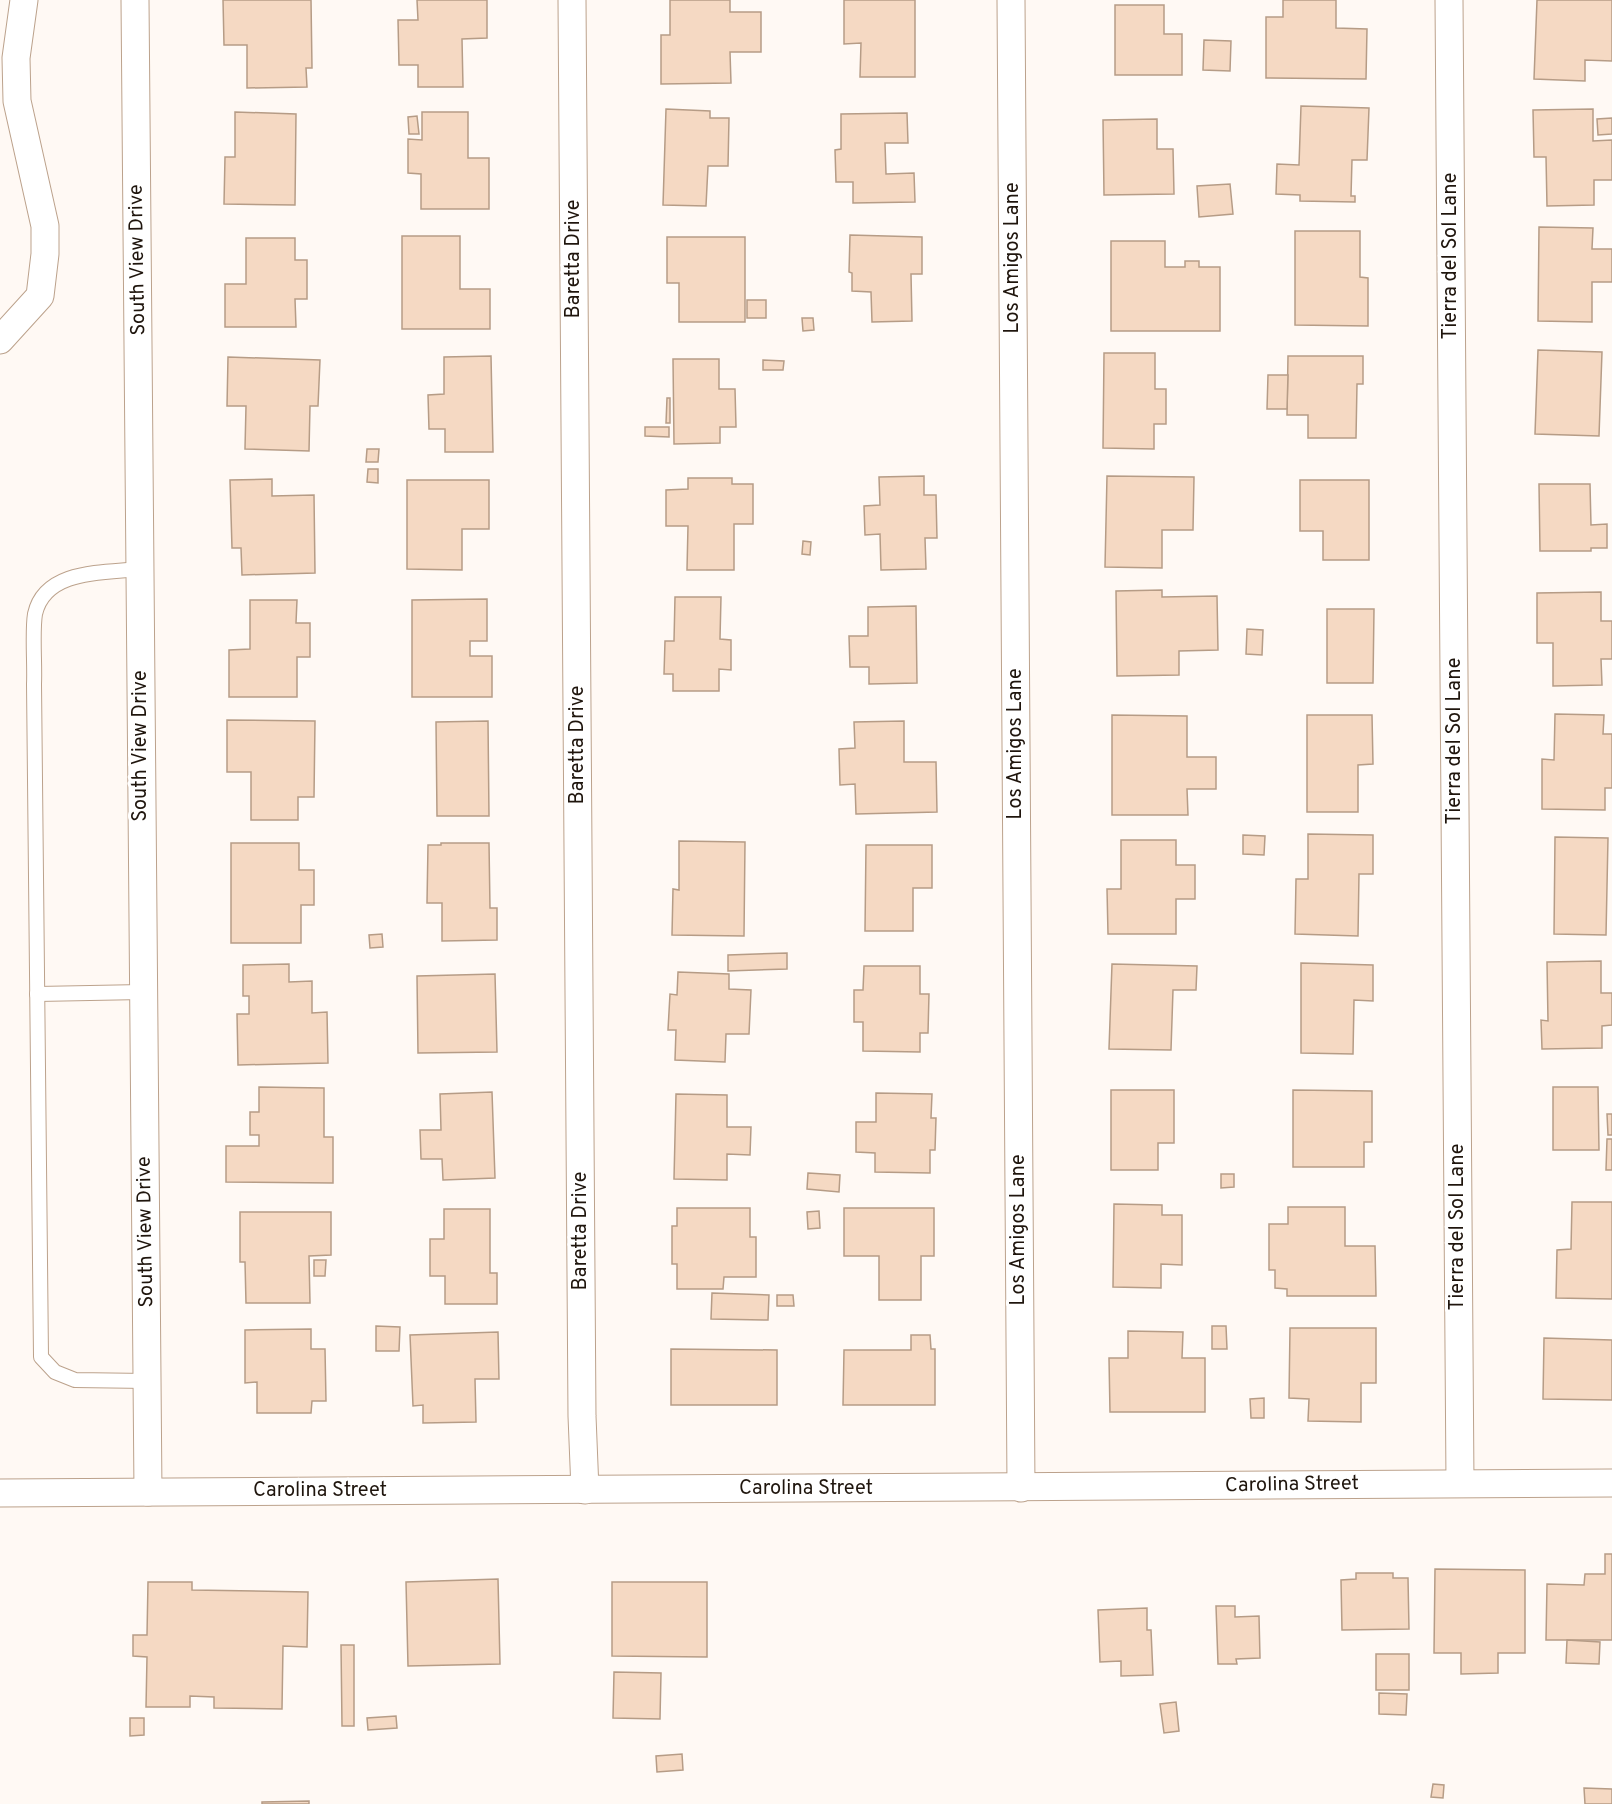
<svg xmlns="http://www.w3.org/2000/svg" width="1612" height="1804" font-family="Overpass,sans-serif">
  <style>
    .building { fill: #f5d9c3; stroke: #b69c86; stroke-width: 1.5 }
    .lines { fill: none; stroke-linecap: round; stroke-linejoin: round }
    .lane-casing { stroke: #bca28c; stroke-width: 16 }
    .street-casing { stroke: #bca28c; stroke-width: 29 }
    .lane { stroke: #fff; stroke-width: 14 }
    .street { stroke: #fff; stroke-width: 27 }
    .labels { text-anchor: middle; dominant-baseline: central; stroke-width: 6; stroke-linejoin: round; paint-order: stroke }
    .street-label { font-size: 20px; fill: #1f150d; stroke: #fff }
  </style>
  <rect width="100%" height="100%" fill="#fff9f4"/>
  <!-- building -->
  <g class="building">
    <polygon points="223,0 311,0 312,68 306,68 307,87 247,88 247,45 224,45"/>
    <polygon points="417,0 487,0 487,38 462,39 463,87 418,87 418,65 399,65 398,20 418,20"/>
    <polygon points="670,0 730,0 730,12 761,12 761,52 730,52 731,83 661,84 661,35 670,35"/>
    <polygon points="844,0 915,0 915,77 860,77 861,43 844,44"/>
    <polygon points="1283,0 1336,0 1336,28 1367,29 1366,79 1266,78 1266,17 1283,17"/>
    <polygon points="1537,0 1612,0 1612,61 1585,60 1585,81 1534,79"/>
    <polygon points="1115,5 1164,5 1164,34 1182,34 1182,75 1115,75"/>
    <polygon points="1204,40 1231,41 1230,71 1203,70"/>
    <polygon points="1301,106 1369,108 1367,160 1352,160 1351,196 1355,196 1355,202 1300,201 1300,195 1276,194 1277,164 1299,165"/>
    <polygon points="666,109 710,111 710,118 729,118 728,166 708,166 706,206 663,205"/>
    <polygon points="1593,109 1593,141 1612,140 1612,180 1594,180 1594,205 1547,206 1546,157 1534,157 1533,110"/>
    <polygon points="235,112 296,114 295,205 224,204 225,157 235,157"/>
    <polygon points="422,112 468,112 468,158 489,158 489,209 421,209 421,174 408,173 408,139 422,140"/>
    <polygon points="907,113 908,143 885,143 886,174 914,173 915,202 853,203 853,182 836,182 835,150 841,149 841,114"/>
    <polygon points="417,116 419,134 409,134 408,117"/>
    <polygon points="1612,118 1612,134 1598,135 1597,119"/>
    <polygon points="1157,119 1157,149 1173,149 1174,194 1104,195 1103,120"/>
    <polygon points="1230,184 1233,214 1199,217 1197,186"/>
    <polygon points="1539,227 1593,228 1592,249 1612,249 1612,282 1592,282 1592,322 1538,321"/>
    <polygon points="1295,231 1360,231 1360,277 1368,278 1368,326 1295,325"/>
    <polygon points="850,235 922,237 922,274 911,274 912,321 872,322 871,292 852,291 852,273 849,272"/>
    <polygon points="402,236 460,236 460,289 490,289 490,329 402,329"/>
    <polygon points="667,237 745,237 745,322 679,322 679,283 667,283"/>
    <polygon points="246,238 295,238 295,260 307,260 307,299 295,299 296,327 225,327 225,284 246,284"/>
    <polygon points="1111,241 1165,241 1165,267 1185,267 1185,261 1199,261 1199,267 1220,267 1220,331 1111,331"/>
    <rect x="747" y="300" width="19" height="18"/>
    <polygon points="802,318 813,318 814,330 803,331"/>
    <polygon points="1538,350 1602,352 1599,436 1535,434"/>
    <polygon points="1104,353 1155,353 1155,389 1166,389 1166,424 1154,424 1154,449 1103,448"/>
    <polygon points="491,356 493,452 445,452 445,429 429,429 428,395 444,394 444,357"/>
    <polygon points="1288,356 1363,356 1363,384 1357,384 1356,438 1308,438 1308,415 1287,415"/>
    <polygon points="228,357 320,360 318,406 310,406 309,451 245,449 246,406 227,406"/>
    <polygon points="673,359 719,359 719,389 735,389 736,427 720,427 720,443 674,444"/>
    <polygon points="763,360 784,361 783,370 763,370"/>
    <polygon points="1268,375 1288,375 1287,409 1267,409"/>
    <polygon points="667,398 670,398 670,423 666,423"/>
    <polygon points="645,427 669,427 669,437 645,436"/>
    <polygon points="367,449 379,449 378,462 366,462"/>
    <polygon points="368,469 378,469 378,483 367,482"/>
    <polygon points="924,476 924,495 936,495 937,538 925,538 926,569 881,570 880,534 865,535 864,506 880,505 879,477"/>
    <polygon points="1107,476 1194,477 1193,530 1162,530 1162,568 1105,567"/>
    <polygon points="688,478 732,478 732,484 753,484 753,524 734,524 734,570 687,570 688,526 666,526 666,490 688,489"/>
    <polygon points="272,479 272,496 314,495 315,573 242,575 241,548 232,548 230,480"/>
    <polygon points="407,480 489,480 489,529 462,529 462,570 407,569"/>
    <polygon points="1300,480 1369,480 1369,560 1323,560 1323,531 1300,531"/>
    <polygon points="1539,484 1590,484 1591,525 1607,524 1607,548 1591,548 1591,551 1540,551"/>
    <polygon points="803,541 811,542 810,555 802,554"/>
    <polygon points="1162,590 1162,597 1217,596 1218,650 1179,651 1179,675 1117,676 1116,591"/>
    <polygon points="1601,592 1601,621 1612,621 1612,659 1601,659 1602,685 1553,686 1553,643 1537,643 1537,593"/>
    <polygon points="675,597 721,597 720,639 731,640 731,670 719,669 719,691 673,691 673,674 664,674 665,641 674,641"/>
    <polygon points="487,599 487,641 470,641 470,656 492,656 492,697 412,697 412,600"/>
    <polygon points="250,600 297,600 296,623 310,623 310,657 297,657 297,697 229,697 229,650 250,649"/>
    <polygon points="916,606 917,683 869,684 869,667 850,667 849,636 868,636 868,607"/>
    <polygon points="1327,609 1374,609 1373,683 1327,683"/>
    <polygon points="1247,629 1263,630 1262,655 1246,654"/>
    <polygon points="1555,714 1604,715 1603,734 1612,734 1612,788 1605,788 1605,810 1542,809 1542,759 1554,760"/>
    <polygon points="1112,715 1187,716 1187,757 1216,757 1216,789 1187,789 1188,815 1112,815"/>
    <polygon points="1307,715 1372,715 1373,764 1358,765 1358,812 1307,812"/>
    <polygon points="227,720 315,721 314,797 298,797 298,820 251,820 251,772 227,772"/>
    <polygon points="488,721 489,816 437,816 436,722"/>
    <polygon points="904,721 904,762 936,762 937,812 856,814 855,784 840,785 839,749 855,748 854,722"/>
    <polygon points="1308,834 1373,835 1373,874 1359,874 1358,936 1295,934 1296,879 1308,879"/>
    <polygon points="1243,835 1265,836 1264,855 1243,854"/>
    <polygon points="1555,837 1608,838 1606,935 1554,934"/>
    <polygon points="1121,840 1176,840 1176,865 1195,865 1195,899 1176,899 1176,934 1108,934 1107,889 1121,889"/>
    <polygon points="679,841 745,842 744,936 672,935 673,889 679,890"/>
    <polygon points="231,843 299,843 299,870 314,870 314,905 301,905 301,943 231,943"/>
    <polygon points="441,843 489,843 490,908 497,908 497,940 442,941 442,903 427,903 428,845 441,845"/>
    <polygon points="866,845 932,845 932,888 913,888 913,931 865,931"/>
    <polygon points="382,934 383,947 370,948 369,935"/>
    <polygon points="787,953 787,969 728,971 728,955"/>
    <polygon points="1601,961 1601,993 1612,993 1612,1025 1602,1026 1602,1048 1542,1049 1541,1020 1548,1021 1547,962"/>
    <polygon points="1301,963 1373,965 1373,1001 1354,1000 1353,1054 1301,1053"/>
    <polygon points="289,964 289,982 312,981 312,1013 327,1012 328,1063 238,1065 237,1014 249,1014 249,996 243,996 243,965"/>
    <polygon points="1112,964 1197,966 1196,990 1173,990 1171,1050 1109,1049"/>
    <polygon points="864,966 920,966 920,994 929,994 928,1033 920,1033 920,1052 863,1051 863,1022 854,1022 854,990 863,990"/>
    <polygon points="678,972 729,974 729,989 751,990 749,1034 726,1034 725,1062 675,1060 676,1030 668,1030 670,994 677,995"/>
    <polygon points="495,974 497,1052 418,1053 417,976"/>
    <polygon points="259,1087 324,1088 324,1137 333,1137 333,1183 226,1182 226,1146 259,1146 259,1135 250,1135 250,1112 259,1112"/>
    <polygon points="1553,1087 1598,1087 1599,1150 1553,1150"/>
    <polygon points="1111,1090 1174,1090 1174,1143 1158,1143 1158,1170 1111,1170"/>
    <polygon points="1293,1090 1372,1091 1372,1142 1364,1142 1364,1167 1293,1167"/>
    <polygon points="492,1092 495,1178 443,1180 442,1159 421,1159 420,1130 441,1130 440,1094"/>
    <polygon points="876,1093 932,1094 931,1118 936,1118 935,1150 930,1150 930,1173 875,1172 875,1153 856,1152 856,1122 876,1122"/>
    <polygon points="676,1094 727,1095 727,1127 751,1127 750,1155 727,1154 727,1180 674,1179"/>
    <polygon points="1607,1114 1612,1114 1612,1135 1608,1135"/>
    <polygon points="1607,1139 1612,1139 1612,1170 1606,1170"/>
    <polygon points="808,1173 840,1175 839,1192 807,1189"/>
    <polygon points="1221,1174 1234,1174 1234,1187 1221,1188"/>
    <polygon points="1572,1202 1612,1202 1612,1299 1556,1298 1557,1250 1571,1249"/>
    <polygon points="1114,1204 1162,1205 1162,1215 1182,1215 1182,1265 1161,1264 1161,1288 1113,1287"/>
    <polygon points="1288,1207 1345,1207 1345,1246 1375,1246 1376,1296 1287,1296 1287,1289 1275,1288 1275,1270 1269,1270 1269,1224 1288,1224"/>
    <polygon points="677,1208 750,1208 750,1237 756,1237 756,1277 724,1277 723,1289 677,1289 677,1264 672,1264 672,1226 677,1226"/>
    <polygon points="844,1208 934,1208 934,1256 921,1256 921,1300 879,1300 879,1256 844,1256"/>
    <polygon points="444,1209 490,1209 490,1273 497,1273 497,1304 445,1304 445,1276 430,1276 430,1239 444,1239"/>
    <polygon points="819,1211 820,1228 808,1229 807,1212"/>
    <polygon points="240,1212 331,1212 331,1255 309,1256 310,1303 246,1303 245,1262 240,1262"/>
    <polygon points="314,1260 326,1260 325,1276 314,1276"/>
    <polygon points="712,1293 769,1295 768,1320 711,1319"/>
    <polygon points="777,1295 793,1295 794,1306 777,1306"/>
    <polygon points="376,1326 400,1327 399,1351 376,1351"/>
    <polygon points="1212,1326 1226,1326 1227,1349 1212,1349"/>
    <polygon points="1290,1328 1376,1328 1376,1383 1361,1383 1361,1422 1308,1421 1309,1399 1289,1398"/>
    <polygon points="311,1329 311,1349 325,1349 326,1401 312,1401 311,1413 257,1413 257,1382 245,1383 245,1330"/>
    <polygon points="1128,1331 1183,1332 1182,1358 1205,1358 1205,1412 1110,1412 1109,1358 1128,1358"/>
    <polygon points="498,1332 499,1379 475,1379 476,1422 423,1423 423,1405 413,1406 410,1335"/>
    <polygon points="911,1335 930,1335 931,1349 935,1349 935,1405 843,1405 844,1350 911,1350"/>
    <polygon points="1544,1338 1612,1340 1612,1400 1543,1399"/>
    <polygon points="671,1349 777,1350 777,1405 671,1405"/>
    <polygon points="1264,1398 1264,1418 1251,1418 1250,1399"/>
    <polygon points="1605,1554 1612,1554 1612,1640 1546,1640 1547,1584 1584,1585 1585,1574 1605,1574"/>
    <polygon points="1435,1569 1525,1570 1525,1653 1498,1653 1498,1673 1461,1674 1461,1653 1434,1653"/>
    <polygon points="1356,1573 1393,1573 1393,1578 1408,1578 1409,1629 1342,1630 1341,1580 1356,1579"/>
    <polygon points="498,1579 500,1664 408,1666 406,1582"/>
    <polygon points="148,1582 192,1582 192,1590 308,1592 307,1647 283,1646 282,1709 214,1708 214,1697 190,1696 190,1707 146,1707 147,1657 133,1656 133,1635 147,1635"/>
    <polygon points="612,1582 707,1582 707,1657 612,1656"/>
    <polygon points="1216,1606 1235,1606 1235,1617 1259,1616 1260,1658 1236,1659 1237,1664 1218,1664"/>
    <polygon points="1147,1608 1147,1630 1151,1630 1153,1675 1121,1676 1121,1661 1100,1662 1098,1610"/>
    <polygon points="1567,1640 1600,1642 1599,1664 1566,1663"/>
    <polygon points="341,1645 354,1645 354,1726 342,1726"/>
    <rect x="1376" y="1654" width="33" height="36"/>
    <polygon points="614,1672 661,1673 660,1719 613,1718"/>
    <polygon points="1379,1693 1407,1694 1406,1715 1379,1714"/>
    <polygon points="1176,1702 1179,1731 1164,1733 1160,1704"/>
    <polygon points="396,1716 397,1728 368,1730 367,1718"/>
    <polygon points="130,1718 144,1718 144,1735 130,1736"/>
    <polygon points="682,1754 683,1770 657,1772 656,1756"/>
    <polygon points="1433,1784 1444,1785 1443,1798 1431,1797"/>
    <polygon points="1584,1788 1612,1789 1612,1804 1585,1804"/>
    <polygon points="309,1801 309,1804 262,1804 262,1802"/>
  </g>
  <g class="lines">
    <!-- lane casing -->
    <g class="lane-casing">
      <g id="lane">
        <path d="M140 569C104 573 45 569 35 614 32 632 35 665 34 684L41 1357 55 1372 75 1380 147 1381"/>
        <polyline points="37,994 143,992"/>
      </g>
    </g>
    <!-- street casing -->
    <g class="street-casing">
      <g id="street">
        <polyline points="135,0 148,1492"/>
        <polyline points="572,0 582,1416 585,1490"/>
        <polyline points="1011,0 1021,1488"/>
        <polyline points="1449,0 1460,1483"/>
        <polyline points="0,340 40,296 45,254 45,226 17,101 16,58 24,0"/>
        <polyline points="0,1493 1612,1483"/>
      </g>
    </g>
    <!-- lane -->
    <use href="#lane" class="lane"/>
    <!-- street -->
    <use href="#street" class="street"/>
  </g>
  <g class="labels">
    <!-- street labels -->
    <g class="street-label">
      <text transform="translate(1451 256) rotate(-90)">Tierra del Sol Lane</text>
      <text transform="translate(1013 258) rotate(-90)">Los Amigos Lane</text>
      <text transform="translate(574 259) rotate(-90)">Baretta Drive</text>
      <text transform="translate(138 260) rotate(-91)">South View Drive</text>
      <text transform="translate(1455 741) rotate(-90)">Tierra del Sol Lane</text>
      <text transform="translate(1016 744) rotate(-90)">Los Amigos Lane</text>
      <text transform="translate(578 745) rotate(-90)">Baretta Drive</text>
      <text transform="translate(141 746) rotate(-90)">South View Drive</text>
      <text transform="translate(1458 1227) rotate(-90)">Tierra del Sol Lane</text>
      <text transform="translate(1019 1230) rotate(-90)">Los Amigos Lane</text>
      <text transform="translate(581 1231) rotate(-90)">Baretta Drive</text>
      <text transform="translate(146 1232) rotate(-91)">South View Drive</text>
      <text transform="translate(1292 1485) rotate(-1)">Carolina Street</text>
      <text x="806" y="1489">Carolina Street</text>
      <text x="320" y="1491">Carolina Street</text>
    </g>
  </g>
</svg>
